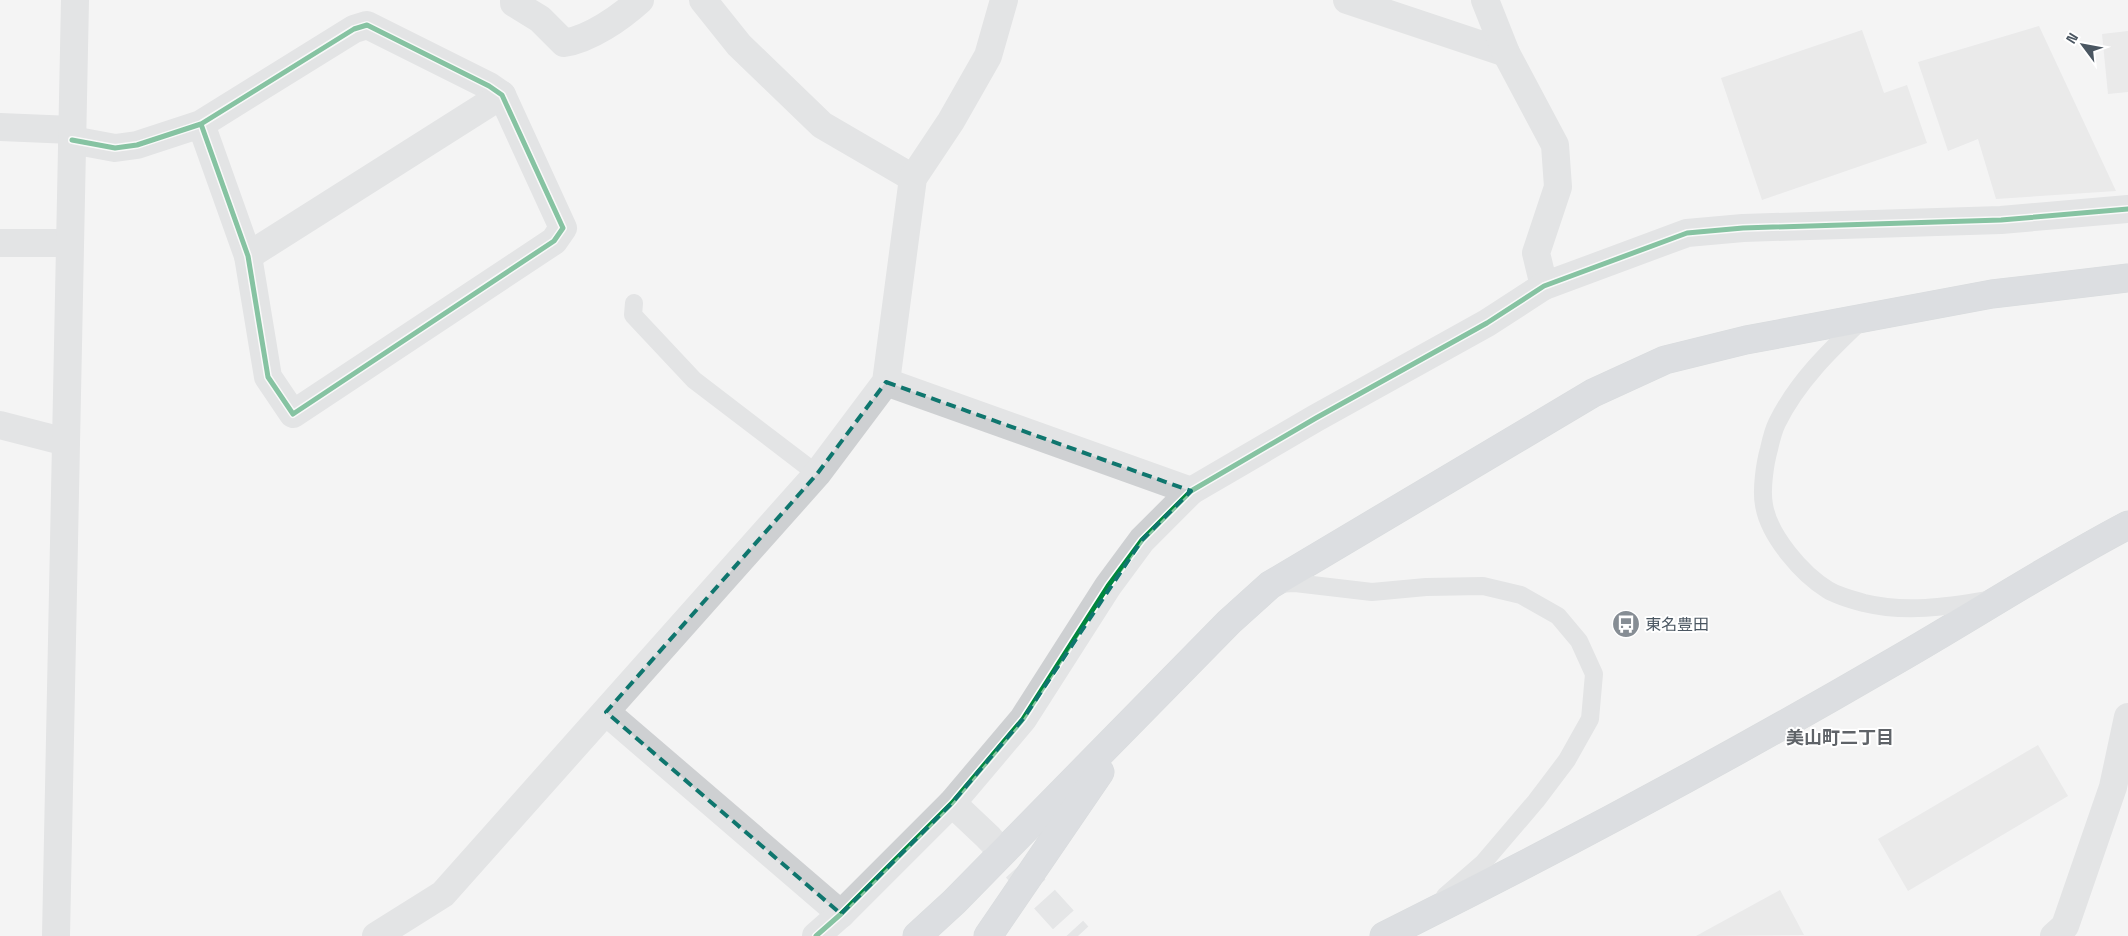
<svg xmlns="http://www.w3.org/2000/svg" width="2128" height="936" font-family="'Space Grotesk','Noto Sans JP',sans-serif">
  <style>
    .building { fill: #ddddde }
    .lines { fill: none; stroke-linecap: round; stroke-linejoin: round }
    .minor-tunnel { stroke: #d2d4d7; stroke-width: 28; stroke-dasharray: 28 14; stroke-linecap: butt }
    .motorway-casing { stroke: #b9bec3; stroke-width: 29 }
    .service { stroke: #ced0d2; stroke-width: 18 }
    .minor { stroke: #ced0d2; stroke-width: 28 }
    .motorway { stroke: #bec4c9; stroke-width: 28 }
    .cycleway-casing { stroke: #fff; stroke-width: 8 }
    .cycleway { stroke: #00873e; stroke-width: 5 }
    .marked { fill: none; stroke: #0f766e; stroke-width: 4; stroke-dasharray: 10 6; stroke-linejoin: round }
    .labels { text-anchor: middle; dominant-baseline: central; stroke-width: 4; stroke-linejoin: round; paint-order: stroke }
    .poi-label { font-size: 16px; fill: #4a5661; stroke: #fff; text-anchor: start }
    .neighbourhood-label { font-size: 18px; font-weight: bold; fill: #5f6368; stroke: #fff }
  </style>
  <rect width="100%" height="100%" fill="#f4f4f4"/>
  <!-- building -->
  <g class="building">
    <polygon points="2039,26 2116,191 1996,199 1978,139 1948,151 1918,62"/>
    <polygon points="1862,30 1884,93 1907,85 1927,143 1762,200 1721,78"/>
    <polygon points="2128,31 2128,92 2108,94 2102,34"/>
    <polygon points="2038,745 2068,796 1908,891 1878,839"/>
    <polygon points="1780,890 1804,935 1696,936"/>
  </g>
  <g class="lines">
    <!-- minor-tunnel -->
    <polyline class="minor-tunnel" points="988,837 1078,936"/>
    <!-- motorway casing -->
    <g class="motorway-casing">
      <g id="motorway">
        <polyline points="917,936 954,902 1229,622 1270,585 1593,393 1665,360 1746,340 1992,294 2128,278"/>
        <polyline points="988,936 1100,772"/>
        <path d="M1384 936C1555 851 1723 761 1888 665 1969 619 2046 568 2128 525"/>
      </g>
    </g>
    <!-- service -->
    <g class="service">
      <polyline points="634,303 633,315 694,380 817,474"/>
      <path d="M1863 319C1830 350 1797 382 1777 423 1773 431 1771 440 1769 449 1765 463 1761 490 1764 505 1769 536 1802 574 1828 590 1838 596 1853 600 1864 603 1905 613 1946 607 1987 600"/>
      <polyline points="1276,584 1295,583 1372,592 1426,587 1483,586 1521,595 1558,616 1579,641 1594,674 1590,719 1567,760 1536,801 1483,863 1445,896"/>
    </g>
    <!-- minor -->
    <g class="minor">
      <path d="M514 0V3L540 19 564 43C590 39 620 18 640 0"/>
      <polyline points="703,0 739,45 822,125 913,178"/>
      <polyline points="1347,0 1506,53"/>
      <polyline points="1485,0 1506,53 1555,145 1558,187 1536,253 1544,286"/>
      <polyline points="0,127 72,130"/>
      <polyline points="72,140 115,148 137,145 201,124 354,29 367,25 489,86 502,95 563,228 554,241 293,414 268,377 248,256 201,124"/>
      <polyline points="0,243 70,243"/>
      <polyline points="248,256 502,95"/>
      <polyline points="886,382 1191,491"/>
      <polyline points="0,425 66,442"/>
      <polyline points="606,712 841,914"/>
      <polyline points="952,803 988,837"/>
      <polyline points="56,936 75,0"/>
      <polyline points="376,936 443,894 817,474 886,382 913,178 951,121 988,56 1004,0"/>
      <polyline points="816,936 841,914 952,803 1023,719 1108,586 1142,540 1191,491 1316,418 1487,323 1544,286 1687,233 1743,228 2001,220 2128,209"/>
      <polyline points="2054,936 2065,926 2113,787 2128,717"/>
    </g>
    <!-- motorway -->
    <use href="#motorway" class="motorway"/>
    <!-- cycleway casing -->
    <g class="cycleway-casing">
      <g id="cycleway">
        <polyline points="72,140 115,148 137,145 201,124 354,29 367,25 489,86 502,95 563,228 554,241 293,414 268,377 248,256 201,124"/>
        <polyline points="816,936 841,914 952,803 1023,719 1108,586 1142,540 1191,491 1316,418 1487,323 1544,286 1687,233 1743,228 2001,220 2128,209"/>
      </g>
    </g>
    <!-- cycleway -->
    <use href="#cycleway" class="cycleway"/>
  </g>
  <!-- marked area -->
  <path d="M0 0H2128V936H0ZM886 382 1191 491 1142 540 1023 719 952 803 841 914 606 712 817 474Z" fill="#f4f4f4" fill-opacity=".55" fill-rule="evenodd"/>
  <path class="marked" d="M886 382 1191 491 1142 540 1023 719 952 803 841 914 606 712 817 474Z"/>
  <!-- icons -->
  <defs>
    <g id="bus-disc" transform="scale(1.4375)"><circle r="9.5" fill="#868d94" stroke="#fff"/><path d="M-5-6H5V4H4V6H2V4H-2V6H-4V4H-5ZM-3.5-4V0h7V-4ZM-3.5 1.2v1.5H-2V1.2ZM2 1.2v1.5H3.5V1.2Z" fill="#fff"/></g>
  </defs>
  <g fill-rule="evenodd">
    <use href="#bus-disc" x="1626" y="624"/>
  </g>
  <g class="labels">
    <!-- poi labels -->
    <g class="poi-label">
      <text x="1645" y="624">東名豊田</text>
    </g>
    <!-- neighbourhood labels -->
    <g class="neighbourhood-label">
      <text x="1840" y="737">美山町二丁目</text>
    </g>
  </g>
  <!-- north arrow -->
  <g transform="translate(2083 45) rotate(302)" stroke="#ffffff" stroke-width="4" paint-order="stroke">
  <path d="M0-4L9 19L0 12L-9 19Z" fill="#4a5661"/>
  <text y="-8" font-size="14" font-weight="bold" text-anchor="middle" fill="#4a5661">N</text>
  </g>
</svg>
